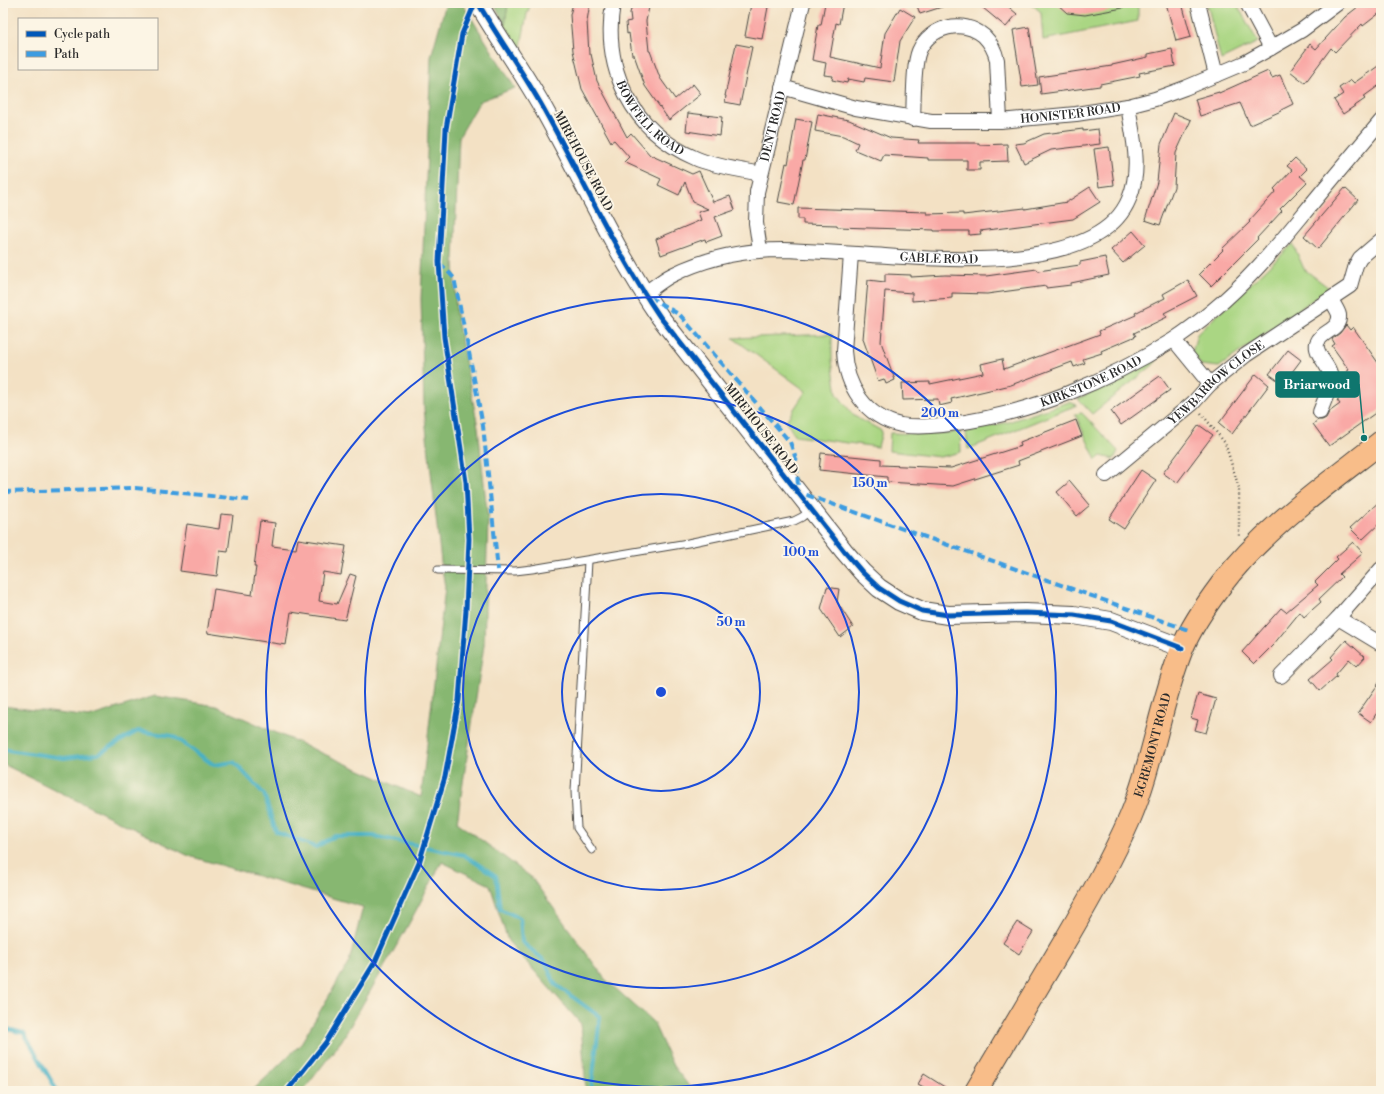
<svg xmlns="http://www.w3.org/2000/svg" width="1384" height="1094" font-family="'Libre Bodoni',serif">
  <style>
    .green { fill: #aad683; stroke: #6a8057 }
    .forest { fill: #87b771; stroke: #59714e }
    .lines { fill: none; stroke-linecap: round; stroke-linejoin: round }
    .stream { stroke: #47b1c5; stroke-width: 4 }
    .building { fill: #f9a9a6 }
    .service-casing { stroke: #494642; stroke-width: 9 }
    .minor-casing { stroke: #494642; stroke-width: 16 }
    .tertiary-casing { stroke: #494642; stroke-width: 20 }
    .trunk-casing { stroke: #494642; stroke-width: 24 }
    .path { stroke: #494642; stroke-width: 2.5; stroke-dasharray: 1 3; stroke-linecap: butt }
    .service { stroke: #fff; stroke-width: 7 }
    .minor { stroke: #fff; stroke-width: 14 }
    .tertiary { stroke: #fff; stroke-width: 18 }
    .trunk { stroke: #f8bd89; stroke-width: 22 }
    .quiet { stroke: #3d9ce1; stroke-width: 4; stroke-dasharray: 8 4; stroke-linecap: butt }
    .cycleway-casing { stroke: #fcf5e5; stroke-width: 8 }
    .cycleway { stroke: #0057b8; stroke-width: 5 }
    .ring { fill: none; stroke: #1d4ed8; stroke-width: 2 }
    .labels { text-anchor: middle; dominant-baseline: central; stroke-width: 4; stroke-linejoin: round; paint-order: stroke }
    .street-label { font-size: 12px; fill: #2b2b2b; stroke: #fcf5e5 }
    .centre { fill: #1d4ed8; stroke: #fcf5e5; stroke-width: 2 }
    .ring-label { font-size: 12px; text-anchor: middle; font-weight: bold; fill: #1d4ed8; stroke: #fcf5e5; stroke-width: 4; stroke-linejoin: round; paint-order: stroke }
    .leader { fill: none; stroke: #0f766e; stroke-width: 1.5 }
    .callout-dot { fill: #0f766e; stroke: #fcf5e5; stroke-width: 1.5 }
    .callout { fill: #0f766e; stroke: #0f766e; stroke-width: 1.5 }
    .callout-label { font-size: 13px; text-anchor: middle; font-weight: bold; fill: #fff }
  </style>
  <rect width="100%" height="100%" fill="#fcf5e5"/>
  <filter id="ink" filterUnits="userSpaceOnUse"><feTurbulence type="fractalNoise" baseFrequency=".025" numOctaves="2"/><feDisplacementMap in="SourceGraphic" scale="8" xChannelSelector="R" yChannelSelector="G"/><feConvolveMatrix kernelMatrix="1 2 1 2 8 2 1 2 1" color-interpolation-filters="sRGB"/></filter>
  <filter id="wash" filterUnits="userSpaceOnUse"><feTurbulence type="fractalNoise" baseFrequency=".012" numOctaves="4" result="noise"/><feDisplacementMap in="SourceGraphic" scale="16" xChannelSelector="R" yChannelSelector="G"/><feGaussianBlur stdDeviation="0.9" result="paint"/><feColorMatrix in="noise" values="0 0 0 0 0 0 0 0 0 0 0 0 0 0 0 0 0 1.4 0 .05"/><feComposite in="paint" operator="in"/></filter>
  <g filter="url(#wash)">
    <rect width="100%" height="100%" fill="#f3e1c4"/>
    <!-- green -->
    <g class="green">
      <polygon points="508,3 531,3 527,14 520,51 505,25"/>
      <polygon points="1030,3 1138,3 1138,21 1043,40 1041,12"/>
      <polygon points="1207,3 1236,3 1258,42 1221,60"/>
      <polygon points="1293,244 1304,269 1329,288 1219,367 1201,365 1192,353 1197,334"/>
      <polygon points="832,334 832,361 837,394 854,416 882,431 878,447 795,436 786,421 806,391 733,338"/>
      <polygon points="1158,359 1153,365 1092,414 1078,399"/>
      <polygon points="1069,402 1077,405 968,449 966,432 1008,422"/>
      <polygon points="1082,413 1118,451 1114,459 1101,456 1096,460 1075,414"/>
      <polygon points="960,432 961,452 940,457 889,451 890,433 924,434"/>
    </g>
    <!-- forest -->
    <g class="forest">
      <polygon points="446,3 462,3 515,88 480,101 459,137 454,259 456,314 478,427 488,521 484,645 457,822 531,877 605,979 653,1022 673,1066 693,1091 586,1091 581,1024 508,941 490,885 442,862 405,931 342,1040 303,1091 252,1091 300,1045 349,962 363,907 189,856 3,764 3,706 89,717 155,696 216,706 421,797 445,587 441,562 424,409 421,299 431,57"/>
      <polygon points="494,3 508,3 505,25"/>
    </g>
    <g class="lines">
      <!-- stream -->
      <g class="stream">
        <polyline points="3,748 7,750 64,758 98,754 138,731 173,736 214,765 234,762 264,794 276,832 316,847 335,836 373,836 464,855 496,876 500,909 520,918 522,942 545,961 555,984 600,1017 591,1091"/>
        <polyline points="3,1028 24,1033 56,1089"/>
      </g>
    </g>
    <g id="blocks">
      <!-- building -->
      <g class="building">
        <polygon points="573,3 590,3 587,21 589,54 591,54 597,81 627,137 631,133 650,155 692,174 699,171 713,202 730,196 735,210 715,217 722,236 706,242 705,239 661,255 656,239 701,220 698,212 708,209 693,202 685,182 679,195 658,185 661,179 624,162 629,157 614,140 611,142 582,89 573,51 570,15"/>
        <polygon points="633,3 650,3 646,21 649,51 650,51 660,78 675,99 693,84 701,94 669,120 645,86 634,55 632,55 629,33 627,34 626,22 631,21 630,13"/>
        <polygon points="825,3 843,3 839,24 836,23 830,57 880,68 885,33 900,8 915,17 900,41 894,82 865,78 864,82 848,79 847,83 832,80 833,76 824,75 826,63 812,60 818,25 821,25"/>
        <polygon points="916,3 948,3 948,5 920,14"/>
        <polygon points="977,3 1004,3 1017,14 1006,27"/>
        <polygon points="1056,3 1122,3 1123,8 1085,15 1067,13"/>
        <polygon points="1166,3 1182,3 1191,37 1176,41"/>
        <polygon points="1363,3 1381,3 1381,12 1363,26 1362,24 1335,52 1331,48 1305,83 1290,71 1310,44 1316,49 1345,17"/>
        <polygon points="751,4 768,7 762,39 745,36"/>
        <polygon points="1029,27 1038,85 1022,87 1013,30"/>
        <polygon points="736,44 752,47 740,105 725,102 726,96 725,96"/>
        <polygon points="1172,49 1175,66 1139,73 1140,76 1100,84 1100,86 1041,94 1039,77 1112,66 1112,65 1148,57 1148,54"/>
        <polygon points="1381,64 1381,84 1363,97 1365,99 1343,114 1334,100 1343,94 1339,88 1351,80 1354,83"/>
        <polygon points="1268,71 1272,78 1280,75 1293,104 1281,110 1281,111 1250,125 1240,103 1200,116 1195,99 1219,92 1219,93"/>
        <polygon points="688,113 722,117 720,136 686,131"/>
        <polygon points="1174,113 1191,120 1176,153 1174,187 1160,225 1145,220 1157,182 1161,144"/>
        <polygon points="818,114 849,120 891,138 919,140 918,143 979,143 979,145 1007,144 1008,161 980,162 980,170 967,170 967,160 928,160 928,158 884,155 881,161 855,150 858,143 843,136 815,131"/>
        <polygon points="796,119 812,122 805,160 803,160 794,205 778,202 786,163 788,164"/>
        <polygon points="1083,129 1083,131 1098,129 1100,144 1051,150 1024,163 1015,144 1024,143 1044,134"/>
        <polygon points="1109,147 1114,185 1099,187 1094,149"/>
        <polygon points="1295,158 1307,169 1300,176 1307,182 1280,209 1282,211 1257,238 1258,239 1211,286 1199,274 1223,250 1222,249 1250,222 1249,221 1276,191 1274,189 1292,170 1287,166"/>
        <polygon points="1090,187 1100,202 1073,219 980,231 981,234 969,235 969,231 934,231 934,230 837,227 837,225 803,224 803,219 798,219 798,208 927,212 927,214 963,213 963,215 1025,208 1025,209 1067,202"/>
        <polygon points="1345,188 1358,200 1318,249 1304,236"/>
        <polygon points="1133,231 1145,245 1123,263 1111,250"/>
        <polygon points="1105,257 1109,275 1071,283 1071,285 1046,288 1046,286 987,294 952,293 952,298 912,301 912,293 885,291 881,342 895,380 886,384 884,379 878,381 863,339 868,280 885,282 885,274 911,275 911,277 945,275 986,276 1037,269 1038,271 1080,265 1080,262"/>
        <polygon points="1188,280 1197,296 1164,313 1167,317 1134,333 1136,336 1101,351 1102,353 1083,359 1085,363 1074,367 1072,362 1011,385 951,399 952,403 939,406 938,399 903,400 902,383 930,382 930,384 983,373 981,364 1002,359 1004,369 1100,334 1099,331 1136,315 1135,313 1165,298 1163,294"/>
        <polygon points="1346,325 1350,330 1353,327 1381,367 1381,409 1329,446 1313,424 1318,420 1322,420 1326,418 1329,412 1340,404 1337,400 1352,389 1345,379 1349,376 1346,372 1349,370 1332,346 1335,344 1332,339 1340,333"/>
        <polygon points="1288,350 1301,360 1283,384 1269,374"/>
        <polygon points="1256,374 1269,385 1232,434 1219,423"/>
        <polygon points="1160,376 1170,390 1121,425 1111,411"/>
        <polygon points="1076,420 1082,436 1018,461 1019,465 953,486 887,482 887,477 819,470 821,453 881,459 881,465 951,468 1021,446 1020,442"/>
        <polygon points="1199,425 1213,435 1177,483 1163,473"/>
        <polygon points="1141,470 1156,480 1124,529 1109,519"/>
        <polygon points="1070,481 1090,505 1077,516 1057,492"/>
        <polygon points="1381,500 1381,522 1362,540 1350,528"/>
        <polygon points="221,514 233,515 228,552 220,551 217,576 180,571 187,524 219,529"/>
        <polygon points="260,521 275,523 272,546 296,549 298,539 346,546 341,575 323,572 319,601 337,604 350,574 356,576 345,620 291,612 286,645 207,633 214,589 252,595 256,567 254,567"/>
        <polygon points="1353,542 1363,553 1339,574 1342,577 1319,599 1321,602 1304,617 1300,612 1273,645 1254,664 1242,652 1281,608 1286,612 1318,585 1315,582 1338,559 1336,557"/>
        <polygon points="827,587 839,589 837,602 853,627 840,637 821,609"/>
        <polygon points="1346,640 1365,657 1357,666 1349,659 1336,674 1337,676 1320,691 1310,679 1333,659 1331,657"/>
        <polygon points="1381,680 1381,706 1371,722 1358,713"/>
        <polygon points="1198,694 1216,699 1206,733 1195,730 1198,720 1191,718"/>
        <polygon points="1017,922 1033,932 1019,954 1003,943"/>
        <polygon points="924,1074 951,1091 931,1091 918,1084"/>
      </g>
    </g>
  </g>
  <g filter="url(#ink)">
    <use href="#blocks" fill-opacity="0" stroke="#494642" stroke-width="1"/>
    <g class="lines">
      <!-- service casing -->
      <g class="service-casing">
        <g id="service">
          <polyline points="588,561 575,791 577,828 592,850"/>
          <polyline points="438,570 515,571 532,569 688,543 794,521 802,517 812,509"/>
        </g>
      </g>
      <!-- minor casing -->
      <g class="minor-casing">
        <g id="minor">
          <path id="s1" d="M613 3C602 69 632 131 695 158 715 167 739 169 761 174"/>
          <polyline points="1198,3 1216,75"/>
          <polyline points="1247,3 1271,48"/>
          <path id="s2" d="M782 87 856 108 931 121H1000L1076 114 1128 106 1155 99 1185 88 1244 63 1271 48 1302 30 1338 3"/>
          <path d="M913 119C914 102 913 65 919 51 930 26 963 18 984 36 991 43 995 51 997 60L1000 121"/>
          <path id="s3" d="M760 250 756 223 757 192 803 3"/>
          <path id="s4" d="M851 254 844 351C846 386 865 417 901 425 917 428 934 426 950 424 1027 415 1108 381 1173 340 1187 331 1200 321 1212 311 1246 283 1273 251 1301 217 1327 185 1354 153 1381 121"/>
          <path id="s5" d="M644 294C653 288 662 280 672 275 706 258 745 250 783 250 812 251 842 253 871 255 937 259 1098 275 1129 199 1142 168 1133 137 1128 106"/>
          <polyline points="1174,340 1210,384"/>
          <path d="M1320 412C1323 403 1330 389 1331 380 1332 366 1314 355 1317 343 1321 331 1341 330 1339 315 1338 310 1333 304 1331 299"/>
          <path id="s6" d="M1106 475 1193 403 1210 384 1246 355 1350 286 1356 265 1360 258 1381 240"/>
          <polyline points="1338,618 1381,644"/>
          <polyline points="1281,676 1338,618 1381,569"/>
        </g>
      </g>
      <!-- tertiary casing -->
      <g class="tertiary-casing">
        <path id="tertiary" d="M478 3C500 41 526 76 547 115 584 182 616 253 660 317L844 551 862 572 879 588 899 601 922 611 948 615 1025 613 1074 615 1111 621 1182 648"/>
      </g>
      <!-- trunk casing -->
      <g class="trunk-casing">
        <g id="trunk">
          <path id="s7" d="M976 1091C1003 1046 1029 1001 1056 956 1083 911 1109 866 1130 818 1153 763 1160 704 1182 649 1191 627 1206 605 1221 585 1264 528 1325 486 1381 442"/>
        </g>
      </g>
      <!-- path -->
      <polyline class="path" points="1201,413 1225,443 1239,488 1239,537"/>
      <!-- service -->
      <use href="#service" class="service"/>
      <!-- minor -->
      <use href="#minor" class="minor"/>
      <!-- tertiary -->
      <use href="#tertiary" class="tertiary"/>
      <!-- trunk -->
      <use href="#trunk" class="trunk"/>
      <!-- quiet -->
      <g class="quiet">
        <polyline points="440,263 454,278 467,342 483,426 498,570"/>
        <polyline points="649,297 680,315 790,442 797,462 798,492 1191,631"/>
        <polyline points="3,492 135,488 249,500"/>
      </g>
      <!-- cycleway casing -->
      <g class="cycleway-casing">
        <g id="cycleway">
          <path d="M478 3C500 41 526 76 547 115 584 182 616 253 660 317L844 551 862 572 879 588 899 601 922 611 948 615 1025 613 1074 615 1111 621 1182 648"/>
          <polyline points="287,1091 326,1042 375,962 419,863 445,777 459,700 466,610 469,539 466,482 444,337 439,262 446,129 462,34 475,3"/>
        </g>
      </g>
      <!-- cycleway -->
      <use href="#cycleway" class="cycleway"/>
    </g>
  </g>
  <!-- distance rings -->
  <g class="ring">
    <circle cx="661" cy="692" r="99"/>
    <circle cx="661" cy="692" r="198"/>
    <circle cx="661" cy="692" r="296"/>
    <circle cx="661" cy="692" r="395"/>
  </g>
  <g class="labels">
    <!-- street labels -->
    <g class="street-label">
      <text stroke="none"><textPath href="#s2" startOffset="293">HONISTER ROAD</textPath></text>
      <text stroke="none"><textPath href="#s1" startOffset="128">BOWFELL ROAD</textPath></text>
      <text stroke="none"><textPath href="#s3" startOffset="126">DENT ROAD</textPath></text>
      <text transform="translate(583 161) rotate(62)">MIREHOUSE ROAD</text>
      <text stroke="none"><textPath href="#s5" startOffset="305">GABLE ROAD</textPath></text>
      <text stroke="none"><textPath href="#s4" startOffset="395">KIRKSTONE ROAD</textPath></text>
      <text stroke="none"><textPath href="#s6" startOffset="144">YEWBARROW CLOSE</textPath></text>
      <text transform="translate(761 429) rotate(52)">MIREHOUSE ROAD</text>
      <text stroke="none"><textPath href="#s7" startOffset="390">EGREMONT ROAD</textPath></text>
    </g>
  </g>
  <circle cx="661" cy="692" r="6" class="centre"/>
  <g class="ring-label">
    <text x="940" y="417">200 m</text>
    <text x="870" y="487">150 m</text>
    <text x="801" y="556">100 m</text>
    <text x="731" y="626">50 m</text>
  </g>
  <!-- callouts -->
  <path class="leader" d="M1364 438L1359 384"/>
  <circle class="callout-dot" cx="1364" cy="438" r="4"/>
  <rect class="callout" x="1276" y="372" width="83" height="25" rx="4"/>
  <g class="callout-label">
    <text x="1317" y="389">Briarwood</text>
  </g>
  <!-- margin -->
  <rect width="1384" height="1094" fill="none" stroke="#fcf5e5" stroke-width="16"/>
  <!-- legend -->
  <rect x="18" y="18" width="140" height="52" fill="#fcf5e5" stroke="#a8a49b"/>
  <rect x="26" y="31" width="20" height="6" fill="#0057b8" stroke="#a8a49b"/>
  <text x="54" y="38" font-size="12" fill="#2b2b2b">Cycle path</text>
  <rect x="26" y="51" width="20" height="6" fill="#3d9ce1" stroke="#a8a49b"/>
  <text x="54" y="58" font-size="12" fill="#2b2b2b">Path</text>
</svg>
